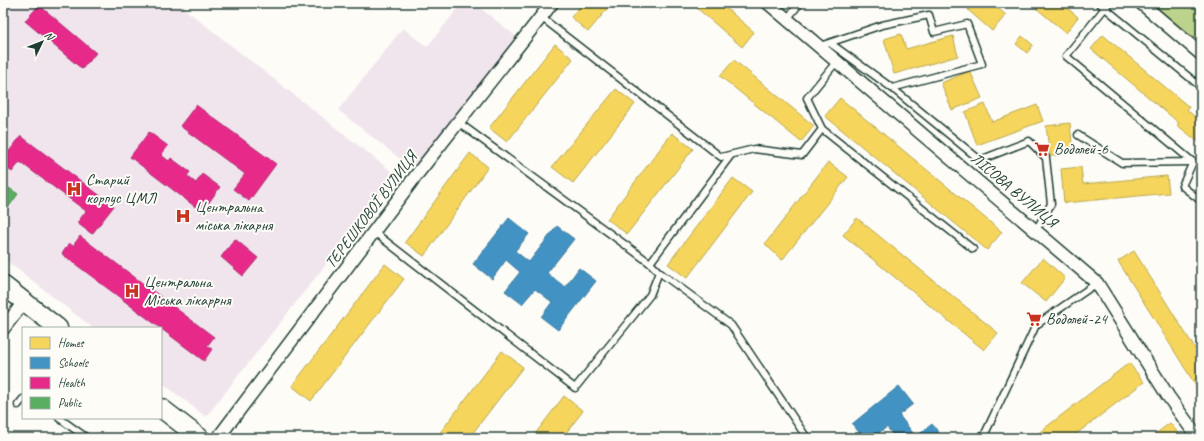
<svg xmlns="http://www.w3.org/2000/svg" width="1204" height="441" font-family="Caveat,sans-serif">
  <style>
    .built { fill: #f1e5ed }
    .green { fill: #bbd38a; stroke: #6d885f }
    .homes { fill: #f6d55c; stroke: #b6a750 }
    .schools { fill: #4393c3; stroke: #387998 }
    .health { fill: #e7298a; stroke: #ab2f70 }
    .public { fill: #5aae61; stroke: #488c54 }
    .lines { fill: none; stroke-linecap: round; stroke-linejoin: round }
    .service-casing { stroke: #1f3d34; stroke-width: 9 }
    .minor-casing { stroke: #1f3d34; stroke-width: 15 }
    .secondary-casing { stroke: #1f3d34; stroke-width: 21 }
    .service { stroke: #fdfcf7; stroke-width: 6 }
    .minor { stroke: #fdfcf7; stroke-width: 12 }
    .secondary { stroke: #fdfcf7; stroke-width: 18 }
    .labels { text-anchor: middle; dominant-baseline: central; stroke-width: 4; stroke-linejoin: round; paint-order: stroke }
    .poi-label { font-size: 16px; fill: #1f3d34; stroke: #fdfcf7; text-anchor: start }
    .street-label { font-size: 16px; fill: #1f3d34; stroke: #fdfcf7 }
  </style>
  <rect width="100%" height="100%" fill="#fdfcf7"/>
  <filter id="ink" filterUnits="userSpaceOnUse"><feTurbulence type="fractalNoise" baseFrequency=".025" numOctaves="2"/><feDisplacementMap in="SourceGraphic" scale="8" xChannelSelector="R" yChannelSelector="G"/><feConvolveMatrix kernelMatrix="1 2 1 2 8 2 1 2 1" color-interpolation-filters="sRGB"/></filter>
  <g filter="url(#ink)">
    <!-- built -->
    <g class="built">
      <polygon points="3,3 177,3 396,175 206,417 161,382 161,328 93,328 3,258"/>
      <polygon points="462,3 474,3 522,41 418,173 338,110 403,28 427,47"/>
    </g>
    <!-- green -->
    <polygon class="green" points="1141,3 1201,3 1201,54"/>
    <!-- homes -->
    <g class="homes">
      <polygon points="583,3 612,3 588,32 571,17"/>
      <polygon points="691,3 720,3 754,32 742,47"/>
      <polygon points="974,3 992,3 1006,15 992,31 968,10"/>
      <polygon points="1030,3 1061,3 1078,17 1066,33"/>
      <polygon points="901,34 906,49 953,36 958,56 894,74 884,39"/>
      <polygon points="1103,35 1189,107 1187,110 1201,122 1201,144 1177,125 1179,123 1091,49"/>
      <polygon points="1022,36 1033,45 1027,53 1016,44"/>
      <polygon points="555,44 573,59 507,142 489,128"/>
      <polygon points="734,60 814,126 801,142 720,76"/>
      <polygon points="970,71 982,98 952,110 941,83"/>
      <polygon points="616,89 635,104 573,183 552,167"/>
      <polygon points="840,98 1002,232 987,250 825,116"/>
      <polygon points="985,104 992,122 1037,105 1043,121 977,145 965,112"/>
      <polygon points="1070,123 1073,153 1050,156 1046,126"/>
      <polygon points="672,133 693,149 627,234 607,219"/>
      <polygon points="470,153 488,167 424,256 405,242"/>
      <polygon points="828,162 848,177 782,260 765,244"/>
      <polygon points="1081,167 1083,184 1167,176 1169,193 1064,203 1061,169"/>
      <polygon points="733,178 752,192 687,278 668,264"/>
      <polygon points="857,218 998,333 984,350 843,235"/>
      <polygon points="1134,251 1201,358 1201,394 1118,261"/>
      <polygon points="1043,258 1065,278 1046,302 1022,283"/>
      <polygon points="385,264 404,279 311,401 292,386"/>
      <polygon points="502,351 523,367 469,438 436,438"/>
      <polygon points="1129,363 1144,382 1071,438 1032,438"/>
      <polygon points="564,396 583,411 562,438 532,438"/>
      <polygon points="1170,423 1182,438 1150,438"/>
    </g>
    <!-- schools -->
    <g class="schools">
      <polygon points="509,218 529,234 515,251 529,262 557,226 574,239 547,273 565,287 579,268 596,281 558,330 541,317 552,302 535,289 522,304 505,291 520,272 506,260 492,279 473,264"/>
      <polygon points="899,386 913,404 899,415 916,437 932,424 943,438 895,438 887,427 872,438 864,438 852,424"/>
    </g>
    <!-- health -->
    <g class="health">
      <polygon points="39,5 96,53 82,69 25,21"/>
      <polygon points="196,105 276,164 249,201 233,189 245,174 180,126"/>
      <polygon points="149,132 168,146 161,155 169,161 171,158 190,172 187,176 196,183 202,174 220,187 202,212 130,157"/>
      <polygon points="21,136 114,206 92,234 77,223 86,211 20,162 12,172 3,165 3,159"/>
      <polygon points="80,236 214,337 207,346 212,349 204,361 62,254 69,243 73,246"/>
      <polygon points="235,239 258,258 243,276 221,257"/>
    </g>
    <!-- public -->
    <polygon class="public" points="3,184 18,194 8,208 3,205"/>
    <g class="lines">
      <!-- service casing -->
      <g class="service-casing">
        <g id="service">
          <polyline points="1099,3 1201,87"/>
          <polyline points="541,17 721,157 754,149 802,155 822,129 807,98 837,61"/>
          <polyline points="787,19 800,3"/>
          <polyline points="820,46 882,25 929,15 934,32 967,24 982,64 892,88 830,43"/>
          <polyline points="892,88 980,160 1029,141 1046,158 1051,204 1036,230"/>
          <polyline points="822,129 973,249"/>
          <polyline points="1078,135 1122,163 1193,162 1066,56 1109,3"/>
          <polyline points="1193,162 1182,186 1201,201"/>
          <polyline points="374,232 575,388 650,295 659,272 650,263 458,122"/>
          <polyline points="650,263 731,155"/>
          <polyline points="659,272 731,325 807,438"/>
          <polyline points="18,405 23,399"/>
          <polyline points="59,418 87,438"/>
          <polyline points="983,438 1036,325 1097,283"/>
        </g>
      </g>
      <!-- minor casing -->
      <g class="minor-casing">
        <g id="minor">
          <polyline points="768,3 1097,283 1168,396 1198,438"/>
          <polyline points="1141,3 1201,54"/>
          <polyline points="3,329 24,302"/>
          <polyline points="218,438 418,173 552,3"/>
        </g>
      </g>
      <!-- secondary casing -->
      <g class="secondary-casing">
        <g id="secondary">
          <polyline points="3,285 58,328"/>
          <polyline points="161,408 200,438"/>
        </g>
      </g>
      <!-- service -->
      <use href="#service" class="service"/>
      <!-- minor -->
      <use href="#minor" class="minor"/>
      <!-- secondary -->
      <use href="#secondary" class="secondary"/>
    </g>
  </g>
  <!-- icons -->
  <defs>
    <g id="supermarket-bare" transform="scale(1.2)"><path d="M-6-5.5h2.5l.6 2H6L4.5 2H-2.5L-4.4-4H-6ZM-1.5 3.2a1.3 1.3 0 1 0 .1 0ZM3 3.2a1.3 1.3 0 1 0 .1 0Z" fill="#c8321e" stroke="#fdfcf7" stroke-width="2.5" paint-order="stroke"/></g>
    <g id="hospital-bare" transform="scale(1.2)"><path d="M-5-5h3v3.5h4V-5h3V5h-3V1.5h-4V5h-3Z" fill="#c8321e" stroke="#fdfcf7" stroke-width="2.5" paint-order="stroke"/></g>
  </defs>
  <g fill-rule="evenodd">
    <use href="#supermarket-bare" x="1042" y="149"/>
    <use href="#hospital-bare" x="74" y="189"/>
    <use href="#hospital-bare" x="183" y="216"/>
    <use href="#hospital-bare" x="132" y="291"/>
    <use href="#supermarket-bare" x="1034" y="319"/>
  </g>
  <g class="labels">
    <!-- poi labels -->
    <g class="poi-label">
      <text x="1054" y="149">Водолей-6</text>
      <text x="86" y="180">Старий<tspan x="86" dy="18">корпус ЦМЛ</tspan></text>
      <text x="195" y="207">Центральна<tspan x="195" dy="18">міська лікарня</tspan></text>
      <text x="144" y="282">Центральна<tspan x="144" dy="18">Міська лікаррня</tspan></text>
      <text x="1046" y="319">Водолей-24</text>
    </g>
    <!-- street labels -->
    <g class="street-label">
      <text transform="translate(1014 190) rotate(40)">ЛІСОВА ВУЛИЦЯ</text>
      <text transform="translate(371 210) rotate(-53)">ТЕРЕШКОВОЇ ВУЛИЦЯ</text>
    </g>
  </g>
  <!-- margin -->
  <rect width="1204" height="441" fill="none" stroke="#fdfcf7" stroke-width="16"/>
  <rect x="8" y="8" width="1188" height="425" fill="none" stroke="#1f3d34" stroke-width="1.5" filter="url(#ink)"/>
  <!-- legend -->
  <rect x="22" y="327" width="140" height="92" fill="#fdfcf7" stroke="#a4b0a9"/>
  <rect x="30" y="337" width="20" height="12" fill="#f6d55c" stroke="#a4b0a9"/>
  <text x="58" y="347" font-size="12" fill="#1f3d34">Homes</text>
  <rect x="30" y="357" width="20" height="12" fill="#4393c3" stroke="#a4b0a9"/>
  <text x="58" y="367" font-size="12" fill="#1f3d34">Schools</text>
  <rect x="30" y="377" width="20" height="12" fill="#e7298a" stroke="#a4b0a9"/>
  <text x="58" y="387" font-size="12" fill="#1f3d34">Health</text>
  <rect x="30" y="397" width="20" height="12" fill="#5aae61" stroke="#a4b0a9"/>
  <text x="58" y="407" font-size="12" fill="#1f3d34">Public</text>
  <!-- north arrow -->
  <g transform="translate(42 42) rotate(47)" stroke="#fdfcf7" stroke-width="3" paint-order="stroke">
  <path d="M0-3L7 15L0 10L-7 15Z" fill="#1f3d34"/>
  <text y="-6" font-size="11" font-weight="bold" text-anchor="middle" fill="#1f3d34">N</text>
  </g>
</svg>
